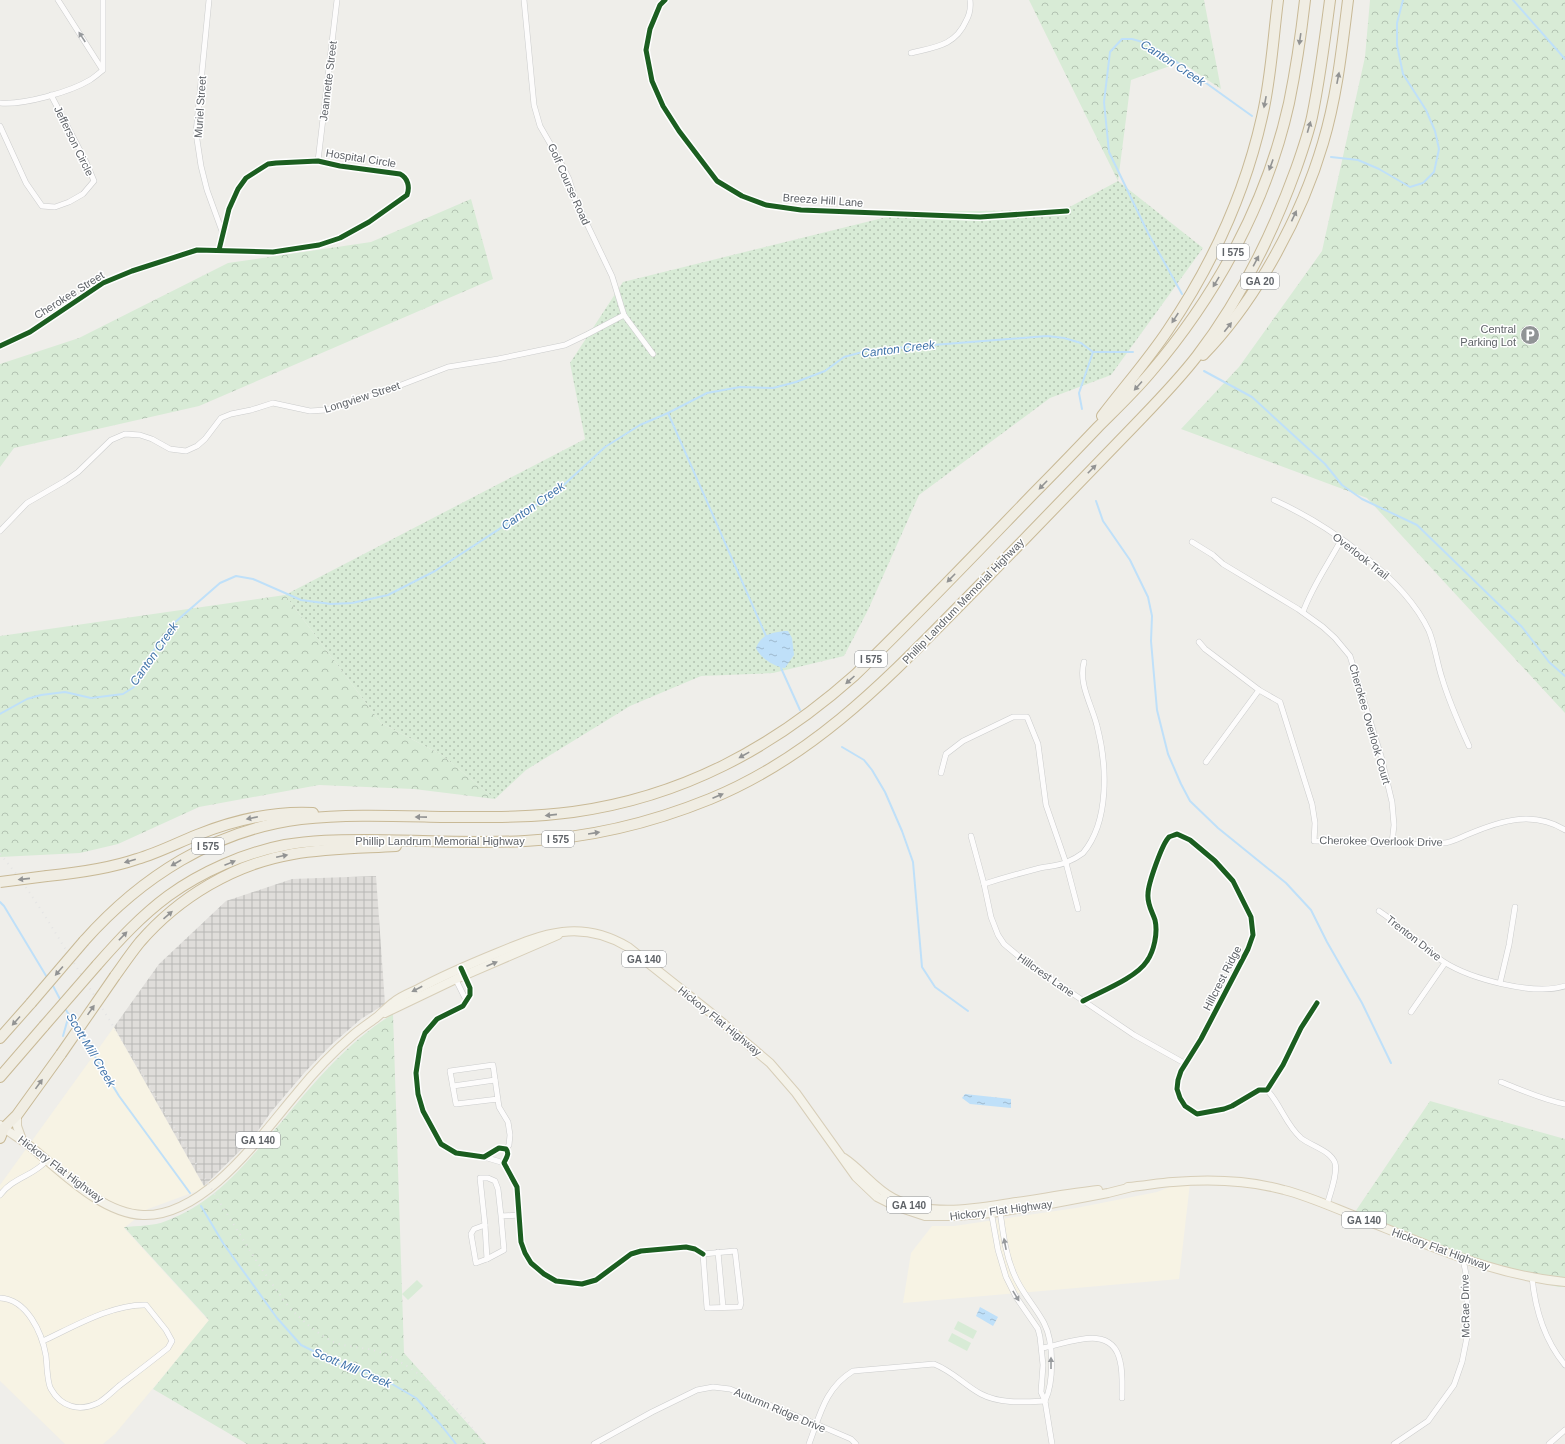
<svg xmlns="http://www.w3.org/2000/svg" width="1565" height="1444" font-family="Helvetica,sans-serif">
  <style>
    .commercial { fill: #f7f3e4 }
    .industrial { fill: url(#industrial-grid) }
    .green { fill: url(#green-dots) }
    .forest { fill: url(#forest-crowns) }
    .pitch { fill: #d8ebd6 }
    .water { fill: url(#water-ripples) }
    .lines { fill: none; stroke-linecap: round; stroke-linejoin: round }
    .stream { stroke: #bfe0f9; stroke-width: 2 }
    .minor-casing { stroke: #cbcccc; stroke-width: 6 }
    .primary-casing { stroke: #d7ceb8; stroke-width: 10 }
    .motorway-casing { stroke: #c8b996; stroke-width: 12 }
    .minor { stroke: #fdfcfc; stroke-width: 5 }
    .primary { stroke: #f4f2e9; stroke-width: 8 }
    .motorway { stroke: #f0ede3; stroke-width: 10 }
    .rail { stroke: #e4e4e4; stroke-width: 2; stroke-dasharray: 1 5; stroke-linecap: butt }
    .motorway-bridge-casing { stroke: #c8b996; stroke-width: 12; stroke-linecap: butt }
    .motorway-bridge { stroke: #f0ede3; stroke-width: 10 }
    .cycleway-casing { stroke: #fff; stroke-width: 8 }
    .cycleway { stroke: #1b5e20; stroke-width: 5 }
    .oneway { fill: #96999c }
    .oneway2 { fill: #929393 }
    .oneway3 { fill: #939595 }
    .labels { text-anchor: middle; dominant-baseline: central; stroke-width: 3; stroke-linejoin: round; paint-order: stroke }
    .shield { fill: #fff; stroke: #8f9295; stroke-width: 1 }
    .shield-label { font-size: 10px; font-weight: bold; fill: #5f6368 }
    .street-label { font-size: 11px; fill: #5f6368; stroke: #fff }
    .poi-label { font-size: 11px; fill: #5f6368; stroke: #fff; text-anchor: end }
    .water-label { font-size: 12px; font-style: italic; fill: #4174aa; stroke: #fff }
  </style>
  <defs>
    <pattern id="industrial-grid" width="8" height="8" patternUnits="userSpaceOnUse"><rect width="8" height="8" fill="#dfddda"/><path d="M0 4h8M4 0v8" fill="none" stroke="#b8b7b5"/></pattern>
    <pattern id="green-dots" width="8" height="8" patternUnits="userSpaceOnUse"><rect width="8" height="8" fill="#d8ebd6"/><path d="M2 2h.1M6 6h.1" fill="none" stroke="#b2c2b1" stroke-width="1.8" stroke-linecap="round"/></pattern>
    <pattern id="forest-crowns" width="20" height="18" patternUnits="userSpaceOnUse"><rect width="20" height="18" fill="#d8ebd6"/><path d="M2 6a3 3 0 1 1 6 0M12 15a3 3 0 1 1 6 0" fill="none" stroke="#b2c2b1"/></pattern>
    <pattern id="water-ripples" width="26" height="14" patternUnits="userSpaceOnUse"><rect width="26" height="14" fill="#bfe0f9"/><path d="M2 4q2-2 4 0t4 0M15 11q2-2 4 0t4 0" fill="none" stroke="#9eb9cd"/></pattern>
  </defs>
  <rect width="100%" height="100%" fill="#efeeea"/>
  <!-- commercial -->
  <g class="commercial">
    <polygon points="114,1027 205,1188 148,1209 124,1228 209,1321 115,1434 103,1444 65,1444 0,1381 0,1185"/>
    <polygon points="1190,1183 1179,1279 903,1303 911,1253 932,1226 954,1226 1076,1208 1157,1192 1172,1186 1186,1185"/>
  </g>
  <!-- industrial -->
  <polygon class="industrial" points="376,876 385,1004 361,1019 332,1044 305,1072 271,1112 253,1138 204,1186 114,1027 159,964 226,901 292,879"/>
  <!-- green -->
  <polygon class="green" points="1118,181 1203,248 1111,375 1050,398 919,495 868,610 844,656 773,673 701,676 630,706 526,770 495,799 442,755 381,723 285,595 585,439 570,363 623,282 907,212 1064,210"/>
  <!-- forest -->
  <g class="forest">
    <polygon points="1029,0 1204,0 1221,89 1181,62 1131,80 1118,181"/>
    <polygon points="1370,0 1565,0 1565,713 1367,498 1181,429 1239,367 1322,251 1365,57"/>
    <polygon points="471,199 493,279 199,406 14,448 0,467 0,364 79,338 228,263 371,242"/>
    <polygon points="285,595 381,723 442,755 495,799 414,789 319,785 199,807 118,844 80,853 0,857 0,636"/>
    <path d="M393 1014 404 1353 486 1444H247L153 1389 209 1320 124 1227C137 1226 154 1226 166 1221 217 1203 250 1158 284 1119 316 1080 350 1040 393 1014Z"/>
    <polygon points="1430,1101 1565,1139 1565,1286 1559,1287 1526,1280 1463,1259 1448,1248 1355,1212"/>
  </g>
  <!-- pitch -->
  <g class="pitch">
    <polygon points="417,1280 423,1286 408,1300 402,1294"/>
    <polygon points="958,1321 977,1331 973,1339 954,1329"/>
    <polygon points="952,1333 971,1343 967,1351 948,1341"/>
  </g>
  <!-- water -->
  <g class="water">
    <path d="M784 631H788L792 638 794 655 785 668C775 667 760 658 756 648 761 634 772 633 784 631Z"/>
    <polygon points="965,1094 1011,1099 1011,1108 970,1104 962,1098"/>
    <polygon points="980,1307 998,1317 993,1326 976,1316"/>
  </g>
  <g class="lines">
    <!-- stream -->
    <g class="stream">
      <polyline points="1513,0 1565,59"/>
      <polyline points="1331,157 1358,160 1379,169 1410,187 1423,183 1434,172 1439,149 1435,131 1426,110 1403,74 1397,45 1397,23 1403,0"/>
      <polyline points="1182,294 1148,233 1109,152 1104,102 1110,52 1122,39 1132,39 1146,43 1167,55 1252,116"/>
      <polyline points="1204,371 1252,397 1325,464 1342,485 1362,499 1417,525 1522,627 1549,662 1565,676"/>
      <polyline points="1082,409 1079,393 1093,352"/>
      <polyline points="668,413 766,636"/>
      <polyline points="1096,501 1103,521 1130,560 1148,597 1152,616 1151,641 1157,710 1168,754 1181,784 1190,801 1218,828 1286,883 1311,910 1327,942 1362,1003 1391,1063"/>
      <polyline points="781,668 800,710"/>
      <polyline points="0,714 27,699 41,695 65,692 91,698 123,694 134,687 149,657 173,624 220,583 236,576 253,579 301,600 331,604 352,603 388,595 435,571 556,492 605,447 640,425 668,413 707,393 740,387 773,388 796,382 825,371 844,357 870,350 1047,336 1064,338 1081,343 1093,352 1133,352"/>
      <polyline points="842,747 864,760 872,770 885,792 902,831 913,862 922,967 935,987 968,1011"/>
      <polyline points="0,902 4,906 48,979"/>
      <polyline points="52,984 61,1001"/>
      <polyline points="64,1007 77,1027"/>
      <polyline points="80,1032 119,1096 190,1193"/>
      <polyline points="63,1036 69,1015"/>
      <polyline points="201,1206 223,1243 277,1318 301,1345 342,1365 380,1377 416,1398 441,1425 456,1444"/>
    </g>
    <!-- minor casing -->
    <g class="minor-casing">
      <g id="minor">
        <polyline points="58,0 102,69"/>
        <polyline points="209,0 196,133 201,166 207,190 223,234"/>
        <polyline points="524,0 534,105 540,126 559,159 569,179 575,199 612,276 624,315 653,354"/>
        <polyline points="665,0 660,5 650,29 646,50 652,81 663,106 679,131 717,181 742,196 766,205 801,210 980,217 1067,211"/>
        <path d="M911 53C935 47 955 46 966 21 970 14 971 8 970 0"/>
        <path d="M0 103C24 105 70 92 90 80 95 77 99 73 103 70V0"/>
        <polyline points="0,126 26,183 42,206 55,207 69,202 83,194 94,181 86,162 51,95"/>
        <polyline points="318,161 337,0"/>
        <path d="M0 346 30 332 103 283 132 271 197 250 273 252 319 245 340 238 369 222 407 195C410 187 408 178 400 174L340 166 318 161 276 163 268 164 246 178 238 189 229 209 219 250"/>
        <path d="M1274 500C1327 524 1404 577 1429 631 1435 646 1437 663 1442 678 1449 702 1459 724 1469 746"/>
        <polyline points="0,531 27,503 65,481 78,472 111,440 125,434 140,435 152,439 170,449 186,451 197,446 205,439 221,418 231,414 251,410 273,403 310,411 326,410 375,395 448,367 498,359 565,345 588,334 624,315"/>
        <polyline points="1192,542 1213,555 1223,564 1298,609 1323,627 1335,638 1350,656 1381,756 1392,802 1394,825 1392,843"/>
        <path d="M1303 612C1312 587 1327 566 1340 542L1343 541"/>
        <path d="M1199 642 1205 649 1259 690 1280 702 1312 804 1315 823 1314 841C1356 841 1402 847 1443 843 1451 843 1461 837 1469 834 1500 821 1533 810 1565 830"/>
        <polyline points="1206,762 1259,690"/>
        <polyline points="941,773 946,754 963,741 1013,717 1027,717 1038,744 1046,805 1066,863 1078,909"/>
        <polyline points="971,836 984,884 991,917 998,935 1004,944 1023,960 1134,1035 1186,1064"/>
        <path d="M984 884C1003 878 1021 873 1040 868 1049 866 1059 866 1067 862 1072 860 1079 856 1083 853 1110 821 1107 764 1097 726 1092 705 1078 684 1084 662"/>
        <path d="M1379 911C1402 926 1421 947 1444 962 1471 979 1534 996 1565 986"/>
        <path d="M464 974 470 991V995L463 1006 437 1019 425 1033 420 1047 416 1073 418 1094 423 1111 441 1144 456 1153 484 1157 499 1148 506 1149C510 1154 506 1158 504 1163L517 1187 521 1242 525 1253 531 1263 544 1274 556 1281 582 1284 596 1280 631 1254 641 1251 686 1247 695 1249 703 1254"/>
        <polyline points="455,978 466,1000"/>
        <polyline points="1500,983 1509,945 1515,907"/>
        <path d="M1083 1001C1102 991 1136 978 1147 961 1154 951 1158 933 1155 920 1152 911 1147 904 1148 894 1148 884 1162 844 1169 837 1171 836 1175 835 1177 834L1190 840 1215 861 1233 881 1251 917 1253 935 1248 949 1201 1039 1181 1071 1178 1080 1177 1089 1180 1098 1185 1106 1197 1114 1224 1109 1232 1106 1259 1090H1267L1283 1065 1301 1028 1317 1003"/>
        <polyline points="1411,1012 1445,963"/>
        <path d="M1501 1082C1522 1090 1543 1100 1565 1104"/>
        <polyline points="453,1086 495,1080"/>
        <path d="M1267 1090C1281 1105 1286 1125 1301 1138 1311 1146 1330 1150 1335 1163 1338 1173 1330 1194 1327 1205"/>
        <polyline points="498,1099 456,1104 450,1071 493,1065 499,1107 508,1122 510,1135 509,1145 506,1149"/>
        <polyline points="484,1157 504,1163"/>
        <path d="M0 1195C13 1177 34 1176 46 1161"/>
        <polyline points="991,1211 998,1250 1006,1277 1016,1297 1038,1329 1040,1337 1043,1365 1041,1392 1045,1401 1052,1444"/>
        <path d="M1000 1211C1003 1232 1005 1253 1014 1274 1021 1292 1035 1306 1044 1323 1054 1342 1054 1382 1045 1401"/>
        <polyline points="501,1216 498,1189 495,1181 488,1178 480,1178 485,1225 474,1229 471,1234 476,1263 487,1259 504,1250 501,1216 520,1215"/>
        <polyline points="485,1225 487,1259"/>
        <polygon points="735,1251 741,1303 740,1307 707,1308 703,1254"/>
        <polyline points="718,1252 723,1307"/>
        <path d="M1532 1277C1535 1308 1545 1341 1565 1365"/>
        <path d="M0 1298C27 1299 42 1333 46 1356 47 1364 47 1383 51 1389 61 1407 79 1412 98 1403 105 1399 113 1391 119 1386 136 1373 152 1361 168 1348L172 1341 166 1330 146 1305C112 1304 73 1327 43 1341"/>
        <path d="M1042 1348C1067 1344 1112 1322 1120 1361 1123 1372 1122 1386 1122 1398"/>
        <polyline points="594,1444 652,1412 697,1390 713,1387 730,1389 816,1424 851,1439 856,1444"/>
        <path d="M809 1444C820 1415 825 1388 853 1371L934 1364C954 1372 964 1385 981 1394 1000 1404 1024 1402 1045 1401"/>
        <polyline points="1394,1444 1428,1421 1454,1385 1462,1362 1467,1337 1467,1279 1463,1259"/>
        <polyline points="1549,1444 1565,1430"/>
      </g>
    </g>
    <!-- primary casing -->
    <g class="primary-casing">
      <g id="primary">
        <polyline points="385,1013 456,979 558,935"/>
        <polyline points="17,1115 17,1126 22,1140"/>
        <path d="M0 1125C10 1133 21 1139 31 1147 61 1171 102 1214 143 1215 205 1217 261 1135 297 1093 314 1072 332 1053 353 1035 360 1029 369 1023 377 1017 383 1012 388 1006 394 1002 401 996 410 993 418 989 444 975 470 964 497 953 544 933 581 919 628 947L711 1013 770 1063 796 1093 856 1177 877 1197 895 1206 925 1216H956L992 1213 1050 1204 1108 1193 1132 1187"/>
        <path d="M844 1158C862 1170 874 1188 893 1198 931 1218 977 1208 1016 1202 1044 1198 1071 1193 1098 1190"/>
        <path d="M1128 1187C1143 1186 1158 1183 1173 1182 1209 1179 1248 1180 1284 1190 1308 1196 1332 1207 1355 1216 1423 1243 1491 1275 1565 1282"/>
      </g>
    </g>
    <!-- motorway casing -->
    <g class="motorway-casing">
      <g id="motorway">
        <path d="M1203 355C1256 301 1302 215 1323 143 1337 96 1342 48 1348 0"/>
        <path d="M1102 416C1124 387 1148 360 1168 330 1212 265 1245 193 1262 117 1271 79 1273 39 1278 0"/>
        <path d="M47 876C77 873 108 869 137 859 158 853 177 843 197 835 234 820 273 811 313 813"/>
        <path d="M84 941C141 877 214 830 301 819 347 814 395 816 441 817 485 817 529 818 573 812 682 797 773 748 855 675 916 616 975 554 1034 493 1056 471 1077 449 1098 427 1116 409 1134 392 1150 373 1216 296 1267 203 1289 103 1296 69 1301 35 1305 0"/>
        <path d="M97 965C119 940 141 916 168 896 201 872 244 853 285 845 312 840 338 840 365 840 418 840 472 844 525 841 589 838 651 823 710 799 815 756 887 679 965 600 1021 543 1076 486 1132 428 1154 405 1177 382 1197 356 1240 300 1272 235 1296 169 1302 152 1308 135 1312 117 1320 78 1325 39 1330 0"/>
        <path d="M115 976C123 965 131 953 140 942 179 897 234 864 293 854 327 848 362 848 396 846"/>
        <polyline points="0,1038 31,1003"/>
        <polyline points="0,1077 44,1026"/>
        <polyline points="0,1138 4,1128 17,1115 61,1054"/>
      </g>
    </g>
    <!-- minor -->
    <use href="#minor" class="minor"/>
    <!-- primary -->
    <use href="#primary" class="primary"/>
    <!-- motorway -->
    <use href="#motorway" class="motorway"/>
    <!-- rail -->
    <path class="rail" d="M0 854C30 889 53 929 77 968 126 1045 172 1125 220 1203 239 1232 257 1264 278 1292 283 1299 288 1307 295 1313 305 1323 323 1338 336 1343 351 1348 368 1347 382 1353 420 1368 463 1409 483 1444"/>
    <!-- motorway-bridge casing -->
    <g class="motorway-bridge-casing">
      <g id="motorway-bridge">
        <polyline points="0,882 47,876"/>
        <polyline points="31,1003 84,941"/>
        <polyline points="44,1026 97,965"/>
        <polyline points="61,1054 115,976"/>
      </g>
    </g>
    <!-- motorway-bridge -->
    <use href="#motorway-bridge" class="motorway-bridge"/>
    <!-- cycleway casing -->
    <g class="cycleway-casing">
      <g id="cycleway">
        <polyline points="665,0 660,5 650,29 646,50 652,81 663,106 679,131 717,181 742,196 766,205 801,210 980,217 1067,211"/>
        <path d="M0 346 30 332 103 283 132 271 197 250 273 252 319 245 340 238 369 222 407 195C410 187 408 178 400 174L340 166 318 161 276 163 268 164 246 178 238 189 229 209 219 250"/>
        <path d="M461 968 470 988V995L463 1006 437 1019 425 1033 420 1047 416 1073 418 1094 423 1111 441 1144 456 1153 484 1157 499 1148 506 1149C510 1154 506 1158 504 1163L517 1187 521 1242 525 1253 531 1263 544 1274 556 1281 582 1284 596 1280 631 1254 641 1251 686 1247 695 1249 703 1254"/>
        <path d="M1083 1001C1102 991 1136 978 1147 961 1154 951 1158 933 1155 920 1152 911 1147 904 1148 894 1148 884 1162 844 1169 837 1171 836 1175 835 1177 834L1190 840 1215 861 1233 881 1251 917 1253 935 1248 949 1201 1039 1181 1071 1178 1080 1177 1089 1180 1098 1185 1106 1197 1114 1224 1109 1232 1106 1259 1090H1267L1283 1065 1301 1028 1317 1003"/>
      </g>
    </g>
    <!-- cycleway -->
    <use href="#cycleway" class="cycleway"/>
  </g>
  <!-- one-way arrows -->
  <defs><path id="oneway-solid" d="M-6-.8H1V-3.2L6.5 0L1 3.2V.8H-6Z"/></defs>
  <g class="oneway">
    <use href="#oneway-solid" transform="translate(82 37) rotate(-123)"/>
    <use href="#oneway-solid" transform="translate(1005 1244) rotate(-101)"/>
    <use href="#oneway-solid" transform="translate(1016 1296) rotate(58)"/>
    <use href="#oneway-solid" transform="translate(1051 1363) rotate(-90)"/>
  </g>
  <g class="oneway2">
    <use href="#oneway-solid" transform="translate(1300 39) rotate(98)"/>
    <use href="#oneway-solid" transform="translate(1338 78) rotate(-79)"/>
    <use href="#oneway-solid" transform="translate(1265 102) rotate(101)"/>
    <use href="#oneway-solid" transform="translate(1309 127) rotate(-74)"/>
    <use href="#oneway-solid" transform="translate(1271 165) rotate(110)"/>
    <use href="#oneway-solid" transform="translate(1294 216) rotate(-65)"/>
    <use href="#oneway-solid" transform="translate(1256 261) rotate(-62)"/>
    <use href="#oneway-solid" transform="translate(1216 282) rotate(121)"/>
    <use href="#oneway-solid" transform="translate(1175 318) rotate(123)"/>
    <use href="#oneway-solid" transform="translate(1228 327) rotate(-52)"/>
    <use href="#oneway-solid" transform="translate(1138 386) rotate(132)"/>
    <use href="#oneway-solid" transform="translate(1092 469) rotate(-45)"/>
    <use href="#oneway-solid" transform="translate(1043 485) rotate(134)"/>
    <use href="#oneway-solid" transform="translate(951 578) rotate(134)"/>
    <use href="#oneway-solid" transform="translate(850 680) rotate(138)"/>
    <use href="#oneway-solid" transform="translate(744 755) rotate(151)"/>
    <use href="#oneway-solid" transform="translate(718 796) rotate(-23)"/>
    <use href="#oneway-solid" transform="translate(551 815) rotate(174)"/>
    <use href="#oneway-solid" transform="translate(421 817) rotate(-179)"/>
    <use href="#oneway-solid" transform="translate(252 818) rotate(168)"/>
    <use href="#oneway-solid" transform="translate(594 833) rotate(-9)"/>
    <use href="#oneway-solid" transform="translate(282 856) rotate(-12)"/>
    <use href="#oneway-solid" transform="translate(130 861) rotate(164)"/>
    <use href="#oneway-solid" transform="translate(176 863) rotate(150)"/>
    <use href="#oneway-solid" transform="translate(230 863) rotate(-22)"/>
    <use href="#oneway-solid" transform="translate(24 879) rotate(174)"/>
    <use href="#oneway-solid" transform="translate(168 915) rotate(-41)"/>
    <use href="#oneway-solid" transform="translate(123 936) rotate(-46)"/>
    <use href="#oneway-solid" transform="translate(59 971) rotate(131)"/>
    <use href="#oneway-solid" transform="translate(91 1010) rotate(-55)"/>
    <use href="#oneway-solid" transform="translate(16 1021) rotate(132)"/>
    <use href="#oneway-solid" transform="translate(39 1084) rotate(-54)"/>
  </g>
  <g class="oneway3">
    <use href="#oneway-solid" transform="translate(492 964) rotate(-23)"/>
    <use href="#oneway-solid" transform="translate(417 989) rotate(152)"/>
  </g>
  <!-- icons -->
  <defs>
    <g id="parking-disc" transform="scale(1)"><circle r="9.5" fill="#919496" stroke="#fff"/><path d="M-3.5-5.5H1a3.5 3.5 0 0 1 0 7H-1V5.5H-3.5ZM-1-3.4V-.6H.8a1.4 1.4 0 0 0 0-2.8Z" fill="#fff"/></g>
  </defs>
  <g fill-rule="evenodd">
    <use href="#parking-disc" x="1530" y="335"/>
  </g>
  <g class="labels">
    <!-- shield labels -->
    <g class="shield">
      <rect x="1217" y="244" width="32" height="16" rx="3"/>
      <rect x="1241" y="273" width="38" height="16" rx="3"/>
      <rect x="855" y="651" width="32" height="16" rx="3"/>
      <rect x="542" y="831" width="32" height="16" rx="3"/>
      <rect x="192" y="838" width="32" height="16" rx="3"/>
      <rect x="622" y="951" width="44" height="16" rx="3"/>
      <rect x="236" y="1132" width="44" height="16" rx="3"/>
      <rect x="887" y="1197" width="44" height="16" rx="3"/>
      <rect x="1342" y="1212" width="44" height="16" rx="3"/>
    </g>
    <g class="shield-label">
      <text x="1233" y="252">I 575</text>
      <text x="1260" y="281">GA 20</text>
      <text x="871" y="659">I 575</text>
      <text x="558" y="839">I 575</text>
      <text x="208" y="846">I 575</text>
      <text x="644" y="959">GA 140</text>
      <text x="258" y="1140">GA 140</text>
      <text x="909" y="1205">GA 140</text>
      <text x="1364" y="1220">GA 140</text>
    </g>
    <!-- street labels -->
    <g class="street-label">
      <text transform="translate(328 81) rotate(-83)">Jeannette Street</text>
      <text transform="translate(200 107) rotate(-86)">Muriel Street</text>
      <text transform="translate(74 141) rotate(64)">Jefferson Circle</text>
      <text transform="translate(361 158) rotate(9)">Hospital Circle</text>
      <text transform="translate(569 184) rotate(66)">Golf Course Road</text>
      <text transform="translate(823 200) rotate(4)">Breeze Hill Lane</text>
      <text transform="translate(69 295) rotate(-32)">Cherokee Street</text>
      <text transform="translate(362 397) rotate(-18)">Longview Street</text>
      <text transform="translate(1361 556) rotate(38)">Overlook Trail</text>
      <text transform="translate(963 601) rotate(-46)">Phillip Landrum Memorial Highway</text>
      <text transform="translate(1370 724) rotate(74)">Cherokee Overlook Court</text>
      <text x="440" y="841">Phillip Landrum Memorial Highway</text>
      <text transform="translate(1381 841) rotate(1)">Cherokee Overlook Drive</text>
      <text transform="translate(1414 938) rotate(38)">Trenton Drive</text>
      <text transform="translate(1046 975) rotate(35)">Hillcrest Lane</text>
      <text transform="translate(1222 978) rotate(-63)">Hillcrest Ridge</text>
      <text transform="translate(720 1021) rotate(39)">Hickory Flat Highway</text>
      <text transform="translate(61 1169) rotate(37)">Hickory Flat Highway</text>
      <text transform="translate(1001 1210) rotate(-7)">Hickory Flat Highway</text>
      <text transform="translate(1441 1249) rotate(20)">Hickory Flat Highway</text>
      <text transform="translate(1465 1306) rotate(-91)">McRae Drive</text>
      <text transform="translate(780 1410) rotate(23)">Autumn Ridge Drive</text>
    </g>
    <!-- poi labels -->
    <g class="poi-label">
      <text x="1516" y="329">Central<tspan x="1516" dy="13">Parking Lot</tspan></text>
    </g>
    <!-- water labels -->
    <g class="water-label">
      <text transform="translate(1173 63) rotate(33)">Canton Creek</text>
      <text transform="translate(898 349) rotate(-7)">Canton Creek</text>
      <text transform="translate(533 506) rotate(-35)">Canton Creek</text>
      <text transform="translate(154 654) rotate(-55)">Canton Creek</text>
      <text transform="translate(91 1050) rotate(59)">Scott Mill Creek</text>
      <text transform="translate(352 1368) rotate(23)">Scott Mill Creek</text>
    </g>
  </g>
</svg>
